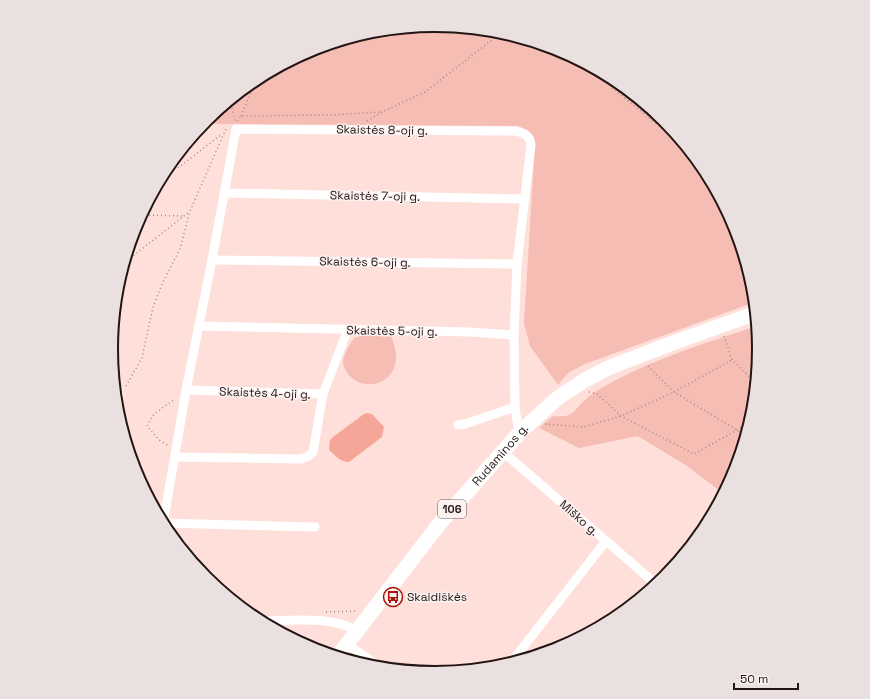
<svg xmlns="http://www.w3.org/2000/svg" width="870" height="699" font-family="'Space Grotesk',sans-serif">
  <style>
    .built { fill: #f6cfc9 }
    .green { fill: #f5bdb4 }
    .water { fill: #f6a699 }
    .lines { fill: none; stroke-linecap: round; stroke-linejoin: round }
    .path { stroke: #a28a85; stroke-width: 1.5; stroke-dasharray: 1 3; stroke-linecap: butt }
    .street { stroke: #fff; stroke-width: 9 }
    .primary { stroke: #fff; stroke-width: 15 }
    .labels { text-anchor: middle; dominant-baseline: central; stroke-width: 3; stroke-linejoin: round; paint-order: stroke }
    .shield { fill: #fbf2f1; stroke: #645756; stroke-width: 1 }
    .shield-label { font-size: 11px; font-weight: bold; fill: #231513 }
    .street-label { font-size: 12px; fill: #231513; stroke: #fbf2f1 }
    .poi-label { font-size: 12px; fill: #231513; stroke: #fbf2f1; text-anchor: start }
    .rim { fill: none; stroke: #231513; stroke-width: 2 }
  </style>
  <rect width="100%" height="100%" fill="#ffdfd9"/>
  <!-- built -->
  <polygon class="built" points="351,653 376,668 346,660"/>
  <!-- green -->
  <g class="green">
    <polygon points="435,25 499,31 559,50 615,80 665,120 705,169 735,226 753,286 755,302 585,364 568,373 558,385 530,346 524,323 535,143 529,131 518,126 202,124 255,80 311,50 372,31"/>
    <path d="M757 326C763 382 751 444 724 494L687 466 638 436 579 448 539 428 553 416C574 418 572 412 586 399 593 392 605 386 614 381 659 357 709 342 757 326Z"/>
    <path d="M365 335 392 337C394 345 398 357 395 365 388 389 356 391 345 369 345 367 343 365 343 363 343 354 350 345 354 338Z"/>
  </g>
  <!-- water -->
  <path class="water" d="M367 413 372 414 384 427 382 437 349 462C340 462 336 456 329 450L330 440 333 437 364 414Z"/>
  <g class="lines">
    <!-- path -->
    <g class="path">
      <polyline points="578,60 692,153"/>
      <polyline points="230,100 235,121"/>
      <polyline points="241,116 257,78"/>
      <polyline points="237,121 241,116 330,115 381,112"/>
      <polyline points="367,121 382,112 425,92 502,32"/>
      <polyline points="166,168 178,168 222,134"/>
      <polyline points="141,215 184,216"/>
      <polyline points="124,263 189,212"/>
      <polyline points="724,336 732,360 756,383"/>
      <polyline points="648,366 674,392 737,430 746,438"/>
      <polyline points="126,386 142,358 153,307 163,282 180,249 190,211 226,129"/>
      <polyline points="589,392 597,394 621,416 694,454 737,430 751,421"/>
      <polyline points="545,424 583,427 621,416 674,392 732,360"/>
      <polyline points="167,445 159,440 147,426 154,414 175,399"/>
      <polyline points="245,611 259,611"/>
      <polyline points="326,612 357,611"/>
    </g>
    <!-- street -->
    <g class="street">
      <polyline points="224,193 525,199"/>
      <polyline points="212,260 517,264"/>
      <polyline points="199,326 471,332 514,335 515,407 518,426 522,430"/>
      <path d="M112 368C118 385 121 403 119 421"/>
      <polyline points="186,390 323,394 348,329"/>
      <polyline points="458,425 465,424 515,407"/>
      <polyline points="502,451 657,585"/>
      <polyline points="175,457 301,459 307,457 313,452 323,394"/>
      <polyline points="163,523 315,527"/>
      <path d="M163 525 186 390 212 260 236 129 515 131C524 133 530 135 531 145L517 264 514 335"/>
      <path d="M258 621C287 621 332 615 357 631"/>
      <polyline points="347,644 383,669"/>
      <polyline points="509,665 606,541"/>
    </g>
    <!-- primary -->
    <path class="primary" id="s1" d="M337 657 440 523 522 430 559 397 585 380 608 368 670 344 756 313"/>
  </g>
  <!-- icons -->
  <defs>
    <g id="bus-ring" transform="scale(1)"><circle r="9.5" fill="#fbf2f1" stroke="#a7130a" stroke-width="1.5"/><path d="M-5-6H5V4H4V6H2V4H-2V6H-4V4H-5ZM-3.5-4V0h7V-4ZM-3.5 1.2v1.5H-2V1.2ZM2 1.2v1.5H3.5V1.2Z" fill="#a7130a"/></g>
  </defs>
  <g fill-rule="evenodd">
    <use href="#bus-ring" x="393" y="597"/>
  </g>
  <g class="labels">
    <!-- shield labels -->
    <rect class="shield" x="438" y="500" width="28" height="18" rx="3"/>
    <g class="shield-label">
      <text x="452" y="509">106</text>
    </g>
    <!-- street labels -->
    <g class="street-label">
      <text transform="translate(382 130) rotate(1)">Skaistės 8-oji g.</text>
      <text transform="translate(375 196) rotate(1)">Skaistės 7-oji g.</text>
      <text transform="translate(365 262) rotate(1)">Skaistės 6-oji g.</text>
      <text transform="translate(392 331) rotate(1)">Skaistės 5-oji g.</text>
      <text transform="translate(265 393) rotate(2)">Skaistės 4-oji g.</text>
      <text stroke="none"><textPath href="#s1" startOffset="260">Rudaminos g.</textPath></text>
      <text transform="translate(579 518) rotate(41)">Miško g.</text>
    </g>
    <!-- poi labels -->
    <g class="poi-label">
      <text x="407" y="597">Skaidiškės</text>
    </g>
  </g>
  <!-- crop -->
  <path d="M0 0H870V699H0ZM118 349a317 317 0 1 1 634 0a317 317 0 1 1-634 0Z" fill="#eae0df" fill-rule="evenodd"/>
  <path class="rim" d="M118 349a317 317 0 1 1 634 0a317 317 0 1 1-634 0Z"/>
  <!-- scale -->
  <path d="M734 683v6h64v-6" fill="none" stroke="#231513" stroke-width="2"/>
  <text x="740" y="683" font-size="12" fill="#231513" stroke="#fbf2f1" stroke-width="3" paint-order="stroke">50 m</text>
</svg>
